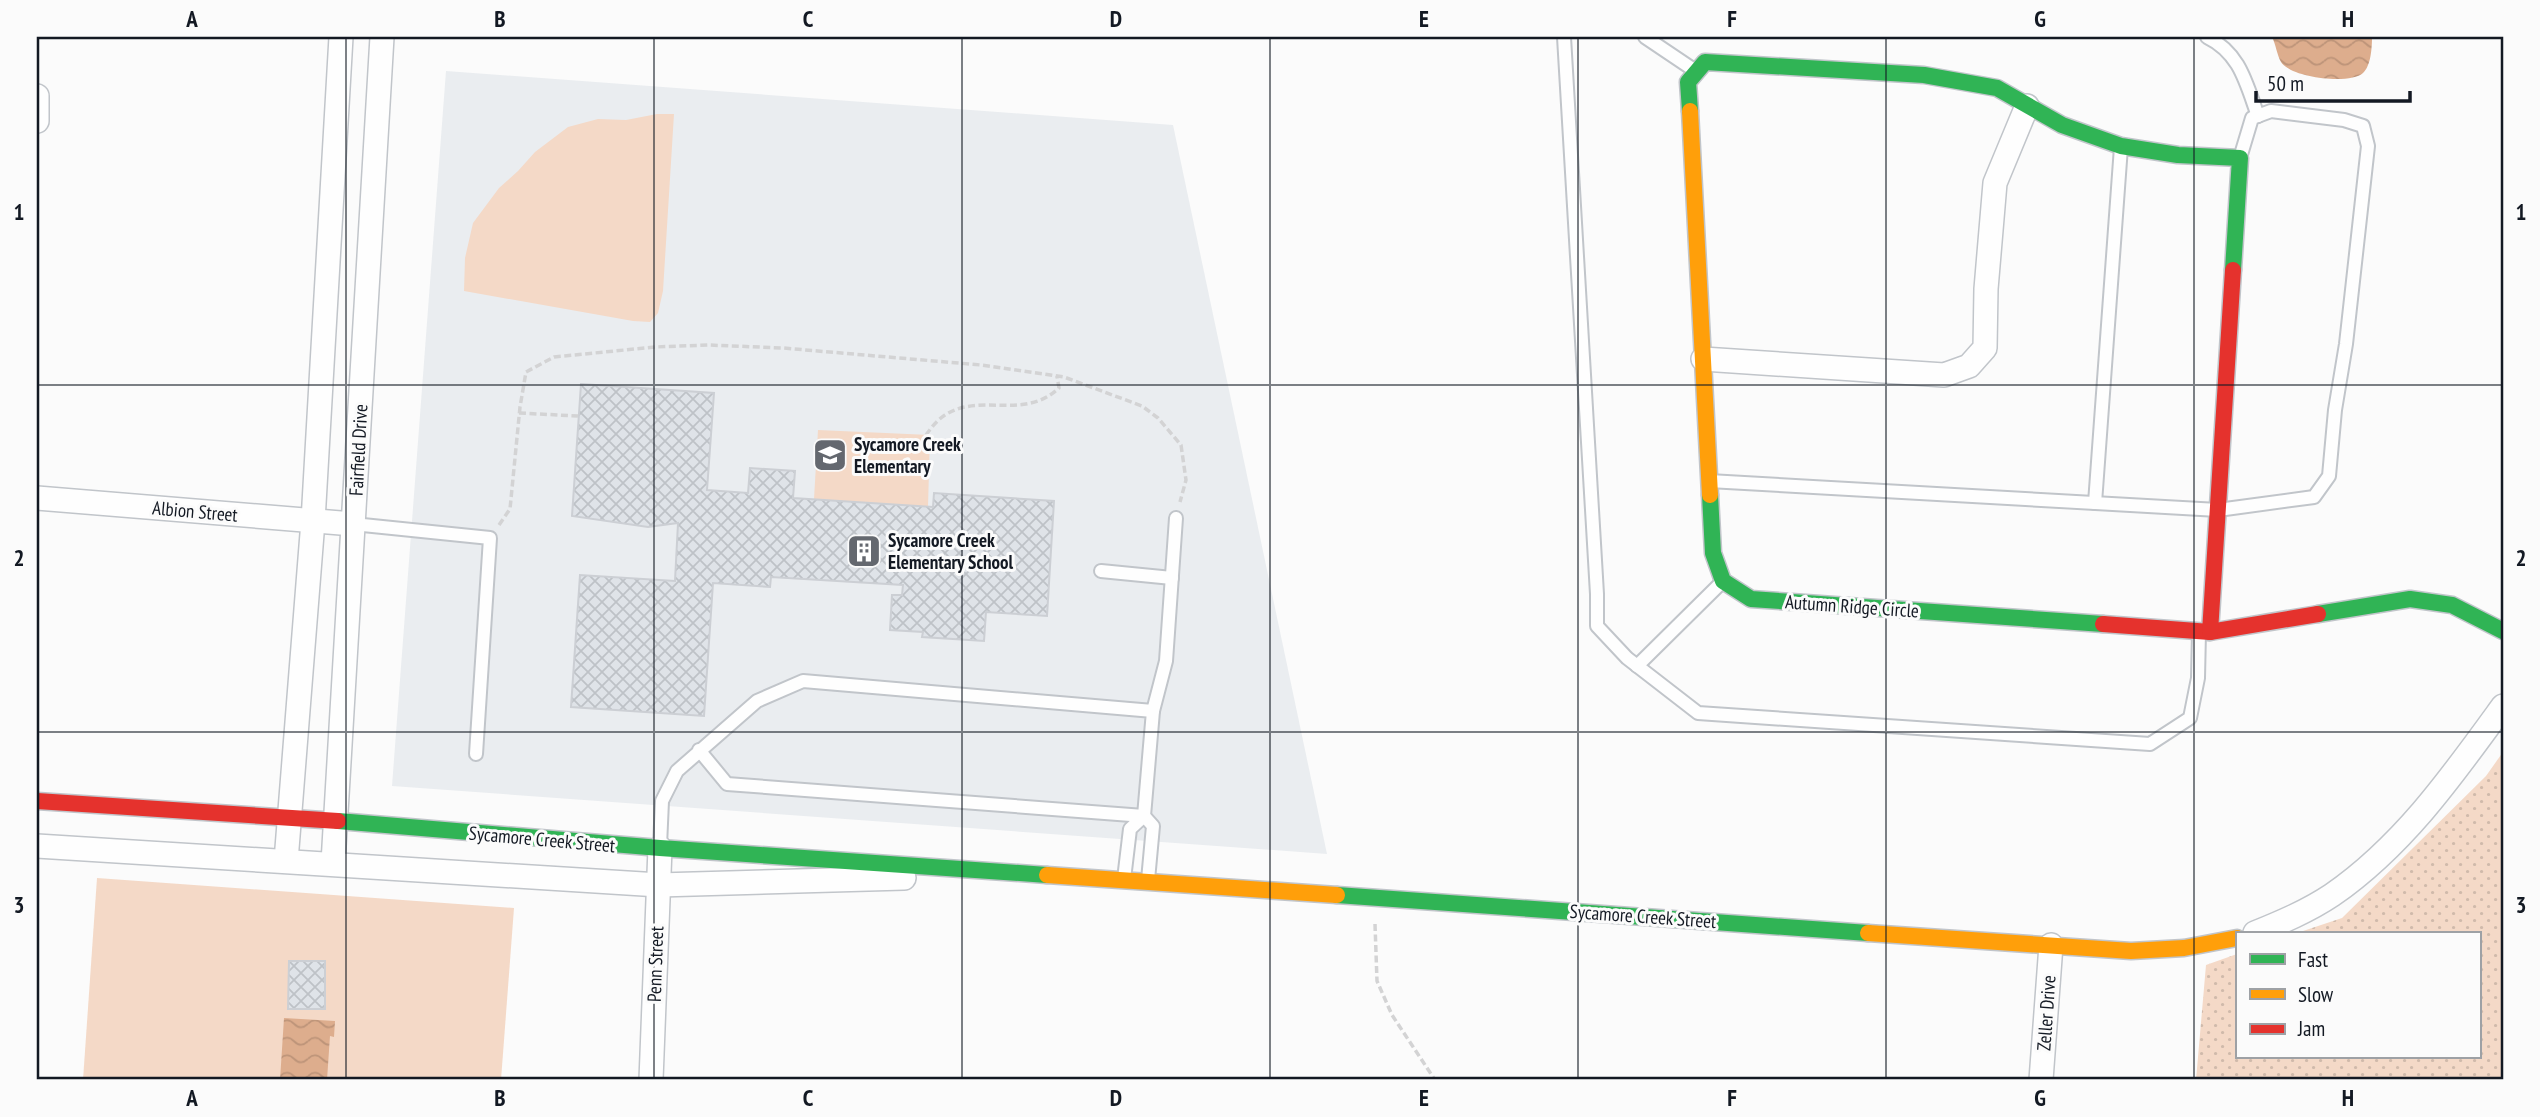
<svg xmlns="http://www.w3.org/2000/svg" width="2540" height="1117" font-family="'PT Sans Narrow',sans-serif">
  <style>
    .built { fill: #eaedf0 }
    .grass { fill: url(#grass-dots) }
    .green { fill: #f4d9c7 }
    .water { fill: url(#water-waves) }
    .building { fill: url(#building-cross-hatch); stroke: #cccfd4; stroke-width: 2 }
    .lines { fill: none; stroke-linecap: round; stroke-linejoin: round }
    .lane-casing { stroke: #c1c5ca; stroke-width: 16 }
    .street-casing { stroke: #c1c5ca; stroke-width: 26 }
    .fast-casing { stroke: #c1c5ca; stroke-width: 19 }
    .slow-casing { stroke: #c1c5ca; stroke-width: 19 }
    .jam-casing { stroke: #c1c5ca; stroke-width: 19 }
    .path { stroke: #d3d3d4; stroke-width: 3.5; stroke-dasharray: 7 3.5; stroke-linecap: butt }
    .lane { stroke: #fefefe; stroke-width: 12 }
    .street { stroke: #fefefe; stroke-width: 23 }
    .fast { stroke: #30b455; stroke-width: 16 }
    .slow { stroke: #ff9f0a; stroke-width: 16 }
    .jam { stroke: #e5322d; stroke-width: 16 }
    .grid { fill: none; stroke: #131923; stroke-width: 2; stroke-opacity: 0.55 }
    .labels { text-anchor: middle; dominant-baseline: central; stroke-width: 6; stroke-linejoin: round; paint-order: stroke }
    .poi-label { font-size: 19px; font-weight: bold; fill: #131923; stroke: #fbfbfb; text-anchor: start }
    .street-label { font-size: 19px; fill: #131923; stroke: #fbfbfb }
    .neatline { fill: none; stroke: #131923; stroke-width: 2.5 }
    .grid-label { font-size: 23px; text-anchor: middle; font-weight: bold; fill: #131923 }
  </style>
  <defs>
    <pattern id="grass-dots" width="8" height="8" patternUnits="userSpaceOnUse" patternTransform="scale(1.75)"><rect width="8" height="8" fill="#f4d9c7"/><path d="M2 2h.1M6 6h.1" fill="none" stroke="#d0baab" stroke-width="1.8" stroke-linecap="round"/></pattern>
    <pattern id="water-waves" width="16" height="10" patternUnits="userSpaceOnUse" patternTransform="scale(1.75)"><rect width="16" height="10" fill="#ddad8d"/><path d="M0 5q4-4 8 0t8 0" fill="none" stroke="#bd9479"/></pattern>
    <pattern id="building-cross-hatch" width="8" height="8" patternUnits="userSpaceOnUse" patternTransform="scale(1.75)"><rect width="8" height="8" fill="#dfe3e8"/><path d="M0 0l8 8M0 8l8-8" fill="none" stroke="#bec2c7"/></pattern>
  </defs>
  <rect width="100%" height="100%" fill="#fbfbfb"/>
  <!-- built -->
  <polygon class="built" points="446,71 1173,125 1327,854 392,786"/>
  <!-- grass -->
  <polygon class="grass" points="2503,752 2503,1080 2196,1080 2206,965 2237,954 2237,1056 2479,1056 2479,933 2297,933 2342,918 2486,776"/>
  <!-- green -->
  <g class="green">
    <polygon points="657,114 674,114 663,291 658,313 650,322 633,321 464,291 465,258 473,223 499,188 518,171 535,152 568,127 598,119 626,120"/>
    <polygon points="818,430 930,435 928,507 814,499"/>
    <polygon points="97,878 514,908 501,1080 83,1080"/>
  </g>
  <!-- water -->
  <g class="water">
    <path d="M2272 37H2372C2372 47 2371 66 2363 73 2350 85 2291 78 2281 62 2277 55 2276 45 2272 37Z"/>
    <polygon points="284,1018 335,1021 334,1037 330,1036 327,1080 280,1080"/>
  </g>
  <!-- building -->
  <g class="building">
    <polygon points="581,384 714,393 707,490 748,493 750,468 795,471 793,498 933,507 934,493 1054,501 1047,616 986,612 984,641 922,637 923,632 890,630 892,595 902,595 903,585 771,577 770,587 713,583 704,716 571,707 580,575 675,581 678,523 648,527 572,516"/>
    <polygon points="289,961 325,961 325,1009 288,1009"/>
  </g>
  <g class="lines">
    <!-- lane casing -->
    <g class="lane-casing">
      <g id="lane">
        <polyline points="1564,37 1597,594 1597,626 1627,658 1698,713 2150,744 2190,718 2198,678 2199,632"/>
        <polyline points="1645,37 1697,72"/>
        <path d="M2207 37C2240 53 2246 83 2258 116"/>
        <polyline points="1709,481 2218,510 2314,497 2329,476 2335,410 2346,344 2368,146 2363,126 2344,120 2271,111 2252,118 2240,158"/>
        <polyline points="2095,503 2121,147"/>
        <polyline points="353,524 490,538 476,754"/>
        <polyline points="1101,571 1172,578"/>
        <polyline points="1637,666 1723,581"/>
        <polyline points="1153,711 1166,661 1176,518"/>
        <polyline points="699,750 727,784 1144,816 1153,826 1148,880"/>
        <polyline points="660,846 662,801 677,771 757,701 803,681 1153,711 1144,816 1130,829 1124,879"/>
      </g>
    </g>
    <!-- street casing -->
    <g class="street-casing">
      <g id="street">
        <polyline points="37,96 37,121"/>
        <polyline points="1703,359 1944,375 1969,366 1985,348 1986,289 1995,183 2027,106"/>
        <polyline points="37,498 353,524"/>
        <polyline points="37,846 659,885 904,878"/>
        <polyline points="286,861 313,521 341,37"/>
        <polyline points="333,863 382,37"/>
        <path d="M2255 933C2282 922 2308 911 2332 895 2403 846 2453 775 2503 706"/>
        <polyline points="651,1080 660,848"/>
        <polyline points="2041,1080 2051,945"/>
      </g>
    </g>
    <!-- fast casing -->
    <g class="fast-casing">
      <g id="fast">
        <polyline points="1690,111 1688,82 1705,62 1924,75 1997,88 2062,125 2121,146 2178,155 2240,158 2233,270"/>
        <polyline points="1710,495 1713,553 1723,581 1751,599 2103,624"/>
        <polyline points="2318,614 2410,599 2452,605 2503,631"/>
        <polyline points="338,821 660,848 1047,875"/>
        <polyline points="1337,895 1868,933"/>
      </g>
    </g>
    <!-- slow casing -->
    <g class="slow-casing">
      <g id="slow">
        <polyline points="1690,111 1710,495"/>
        <polyline points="1047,875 1337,895"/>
        <polyline points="1868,933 2131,951 2184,948 2237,938"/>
      </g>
    </g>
    <!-- jam casing -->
    <g class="jam-casing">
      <g id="jam">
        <polyline points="2103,624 2210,632 2318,614"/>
        <polyline points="2210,632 2233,270"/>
        <polyline points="37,801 338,821"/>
      </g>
    </g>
    <!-- path -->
    <g class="path">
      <polyline points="519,413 578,416"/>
      <path d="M926 435C931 428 937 420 945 415 981 392 1024 421 1059 388L1057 376"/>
      <polyline points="499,525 510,509 520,407 526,372 554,357 655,347 708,345 783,348 981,365 1064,377 1142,406 1158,418 1181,445 1186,480 1180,502"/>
      <polyline points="1375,924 1377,981 1392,1015 1435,1080"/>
    </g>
    <!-- lane -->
    <use href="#lane" class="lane"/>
    <!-- street -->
    <use href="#street" class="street"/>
    <!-- fast -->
    <use href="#fast" class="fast"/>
    <!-- slow -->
    <use href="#slow" class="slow"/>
    <!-- jam -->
    <use href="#jam" class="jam"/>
  </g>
  <!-- grid -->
  <path class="grid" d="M346 37V1080M654 37V1080M962 37V1080M1270 37V1080M1578 37V1080M1886 37V1080M2194 37V1080M37 385H2503M37 732H2503"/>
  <!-- icons -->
  <defs>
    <g id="school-square" transform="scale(1.75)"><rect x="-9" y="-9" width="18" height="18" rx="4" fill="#64686f" stroke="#fbfbfb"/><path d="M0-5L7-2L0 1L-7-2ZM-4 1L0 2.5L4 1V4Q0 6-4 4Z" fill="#fff"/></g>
    <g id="building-square" transform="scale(1.75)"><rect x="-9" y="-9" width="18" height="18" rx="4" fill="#64686f" stroke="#fbfbfb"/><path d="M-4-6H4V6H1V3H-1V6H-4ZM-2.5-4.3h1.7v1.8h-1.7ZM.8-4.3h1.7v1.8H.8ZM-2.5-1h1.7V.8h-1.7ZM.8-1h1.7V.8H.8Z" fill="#fff"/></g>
  </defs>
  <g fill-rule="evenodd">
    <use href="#school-square" x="830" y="455"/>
    <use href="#building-square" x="864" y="551"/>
  </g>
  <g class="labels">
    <!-- poi labels -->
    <g class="poi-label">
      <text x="854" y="444">Sycamore Creek<tspan x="854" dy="22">Elementary</tspan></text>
      <text x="888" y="540">Sycamore Creek<tspan x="888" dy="22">Elementary School</tspan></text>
    </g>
    <!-- street labels -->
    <g class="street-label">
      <text transform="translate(358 450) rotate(-87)">Fairfield Drive</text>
      <text transform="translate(195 511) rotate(5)">Albion Street</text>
      <text transform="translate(1852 606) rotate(4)">Autumn Ridge Circle</text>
      <text transform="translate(542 839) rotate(5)">Sycamore Creek Street</text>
      <text transform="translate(1643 916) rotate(4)">Sycamore Creek Street</text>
      <text transform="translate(655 964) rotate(-88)">Penn Street</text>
      <text transform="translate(2046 1013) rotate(-86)">Zeller Drive</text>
    </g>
  </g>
  <!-- border -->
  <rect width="2540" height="1117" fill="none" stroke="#fbfbfb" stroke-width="77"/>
  <!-- legend -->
  <rect x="2236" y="932" width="245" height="126" fill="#fbfbfb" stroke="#9ea1a5" stroke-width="2"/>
  <rect x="2250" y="954" width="35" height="10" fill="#30b455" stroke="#9ea1a5" stroke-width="2"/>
  <text x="2298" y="967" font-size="21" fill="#131923">Fast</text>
  <rect x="2250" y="989" width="35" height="10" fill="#ff9f0a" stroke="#9ea1a5" stroke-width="2"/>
  <text x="2298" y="1002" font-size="21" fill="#131923">Slow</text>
  <rect x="2250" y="1024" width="35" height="10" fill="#e5322d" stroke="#9ea1a5" stroke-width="2"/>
  <text x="2298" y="1036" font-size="21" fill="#131923">Jam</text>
  <!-- scale -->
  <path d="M2256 91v10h154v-10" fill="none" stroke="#131923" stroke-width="3.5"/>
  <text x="2267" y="91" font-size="21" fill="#131923" stroke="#fbfbfb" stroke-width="5" paint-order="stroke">50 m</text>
  <rect x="38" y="38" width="2464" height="1040" class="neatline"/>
  <g class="grid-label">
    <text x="192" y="27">A</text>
    <text x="500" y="27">B</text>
    <text x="808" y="27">C</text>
    <text x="1116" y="27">D</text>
    <text x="1424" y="27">E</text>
    <text x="1732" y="27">F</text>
    <text x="2040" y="27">G</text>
    <text x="2348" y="27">H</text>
    <text x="19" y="220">1</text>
    <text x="2521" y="220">1</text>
    <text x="19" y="566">2</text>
    <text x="2521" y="566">2</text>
    <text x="19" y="913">3</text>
    <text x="2521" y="913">3</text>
    <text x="192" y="1106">A</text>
    <text x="500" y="1106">B</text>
    <text x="808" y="1106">C</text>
    <text x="1116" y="1106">D</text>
    <text x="1424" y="1106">E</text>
    <text x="1732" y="1106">F</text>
    <text x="2040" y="1106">G</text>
    <text x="2348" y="1106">H</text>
  </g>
</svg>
